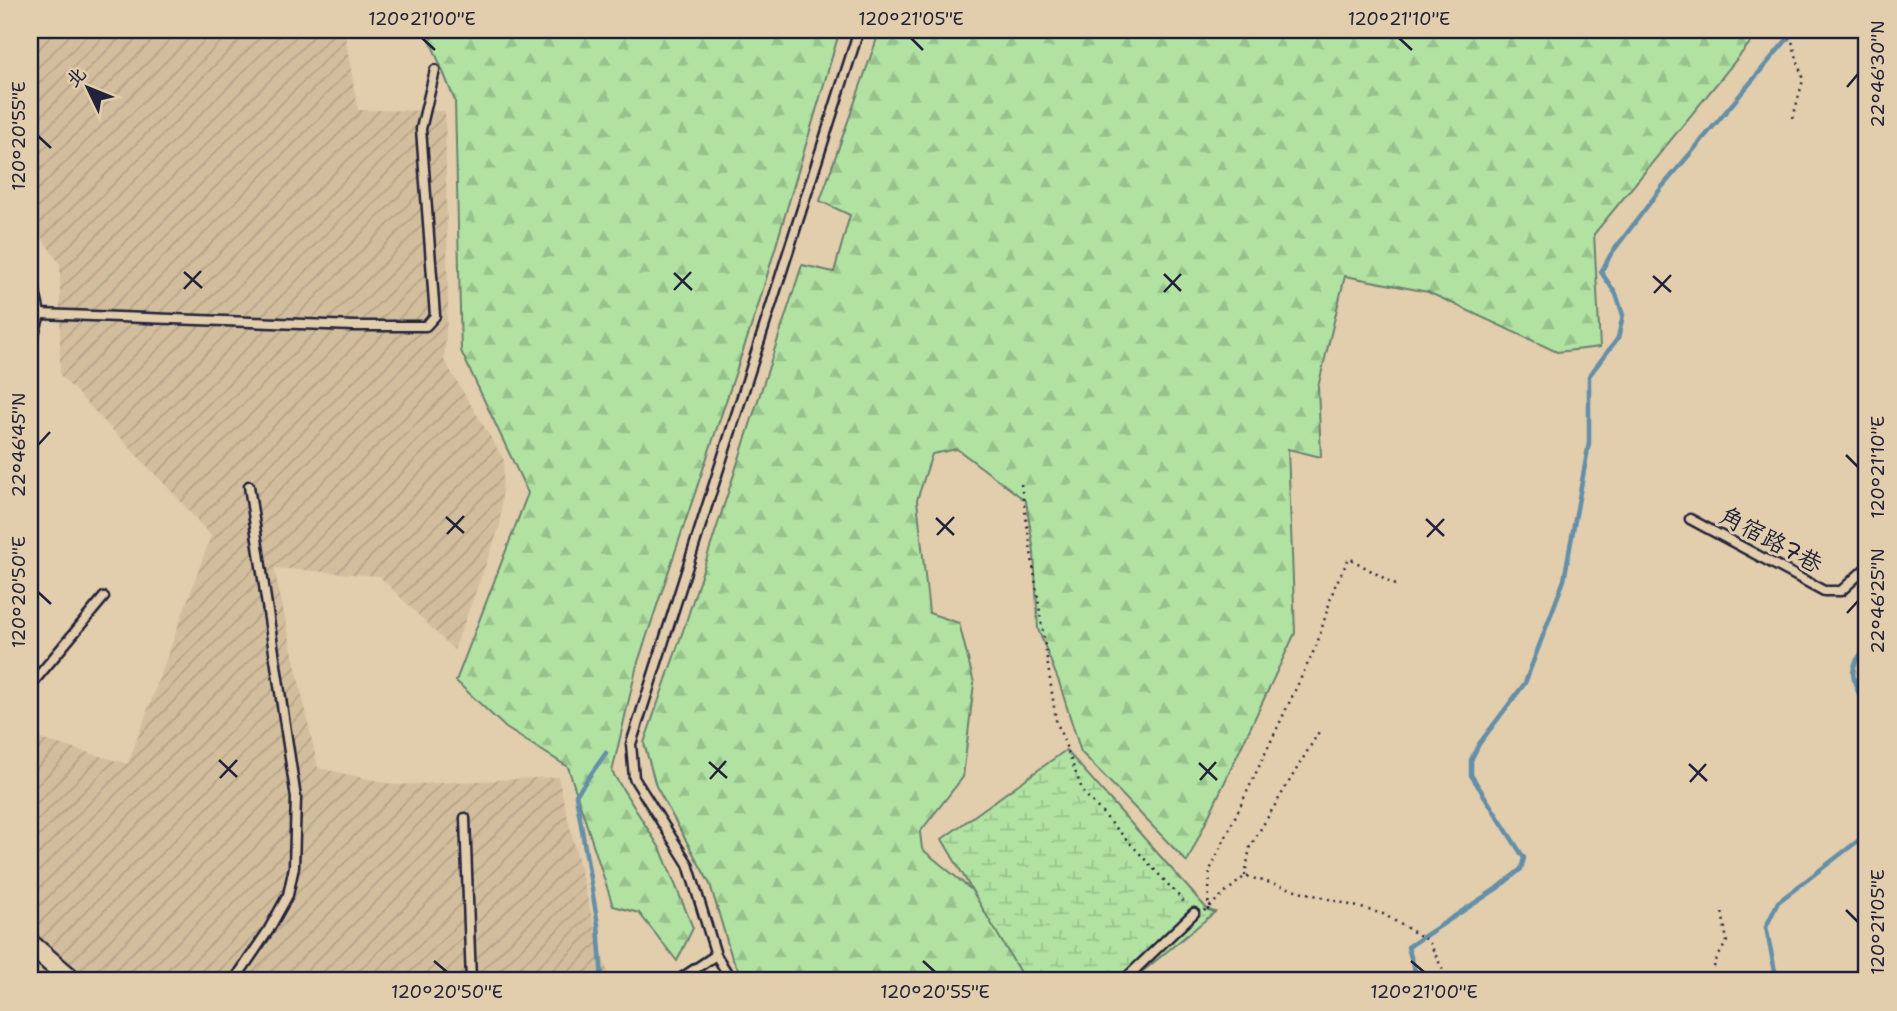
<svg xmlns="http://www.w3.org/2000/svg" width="1897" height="1011" viewBox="0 0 1897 1011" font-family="'Shantell Sans','LXGW WenKai TC',sans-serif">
<defs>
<pattern id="industrial-furrows" width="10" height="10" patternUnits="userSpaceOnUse" patternTransform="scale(1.75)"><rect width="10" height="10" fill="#d2be9d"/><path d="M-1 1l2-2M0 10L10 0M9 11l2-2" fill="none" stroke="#b4a388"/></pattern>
<pattern id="forest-firs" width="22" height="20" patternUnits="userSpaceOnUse" patternTransform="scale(1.75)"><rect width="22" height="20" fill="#b1e2a2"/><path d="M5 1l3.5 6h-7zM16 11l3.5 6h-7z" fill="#98c28c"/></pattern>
<pattern id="wetland-marsh" width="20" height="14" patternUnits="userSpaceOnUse" patternTransform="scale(1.75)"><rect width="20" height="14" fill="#b1e2a2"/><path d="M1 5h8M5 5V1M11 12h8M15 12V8" fill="none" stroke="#98c28c"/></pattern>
</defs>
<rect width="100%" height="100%" fill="#e2cdac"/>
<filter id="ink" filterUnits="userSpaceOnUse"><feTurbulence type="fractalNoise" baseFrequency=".0143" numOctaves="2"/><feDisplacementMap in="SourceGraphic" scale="14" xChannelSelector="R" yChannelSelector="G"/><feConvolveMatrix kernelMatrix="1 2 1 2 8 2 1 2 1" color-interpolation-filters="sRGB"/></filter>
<g filter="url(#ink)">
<g fill="url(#industrial-furrows)">
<path d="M30,30H344L358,110L445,111L448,304L444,360L504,460L500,526L454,650L379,576L274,568L318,768L396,785L558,777L591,913L610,981H30V736L128,764L211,536L174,494L60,375V264L30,221Z"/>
<path d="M716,971L722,981H663Z"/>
</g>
<g fill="url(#forest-firs)" stroke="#6a826e" stroke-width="2">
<path d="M436,30H840L758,306L637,665L612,772L661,850L693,928L677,961L639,913L613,906L568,767L506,728L456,681L528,493L461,351L455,101L430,40Z"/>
<path d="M880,30H1749L1754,38L1594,234L1600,347L1557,352L1428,292L1345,276L1318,387L1321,457L1288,449L1295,633L1187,862L1081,752L1059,682L1038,629L1034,552L1026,501L957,449L932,454L917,500L929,613L959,623L974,683L963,777L920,832L922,849L1082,981H745L732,958L710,884L656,786L644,743L685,625L802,265L834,272L850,215L820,201Z"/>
</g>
<path fill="url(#wetland-marsh)" stroke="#6a826e" stroke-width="2" d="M1066,750L1208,910L1215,912L1131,981H1025L942,839Z"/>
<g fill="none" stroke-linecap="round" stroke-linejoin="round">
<g stroke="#648fa9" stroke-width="4.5">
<path d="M1867,648C1841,671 1858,687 1867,713"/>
<path d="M602,981L598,925L576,795L606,753"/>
<path d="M1418,981L1408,947L1499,887L1521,869L1524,858L1471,775V760L1479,744L1525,683L1564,580L1589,443V376L1618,338L1623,315L1616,294L1601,272L1611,254L1662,187L1795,30"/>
<path d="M1777,981L1766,927L1778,902L1867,834"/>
</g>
<defs>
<g id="service">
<path d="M30,270L40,314L30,347"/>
<path d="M40,314L354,326H426L435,316L421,129L435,70"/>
<path d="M1690,519L1824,591H1841L1867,567"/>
<path d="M30,686L104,597"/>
<path d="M465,818L471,981"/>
<path d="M234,981L268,931L288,895L294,867L296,798L249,486"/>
<path d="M677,981L716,955"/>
<path d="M732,981L716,955L688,864L634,778L631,744L859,30"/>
<path d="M1123,981L1194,913"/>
</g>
<path id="tertiary" d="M30,944L73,981"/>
</defs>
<use href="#service" stroke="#22223b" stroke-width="13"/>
<use href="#tertiary" stroke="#22223b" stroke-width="24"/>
<g stroke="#22223b" stroke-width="2.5" stroke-dasharray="2 5" stroke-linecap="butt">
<path d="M1785,30L1792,41L1803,80L1793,118"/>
<path d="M1021,484L1056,720L1083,792L1187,905"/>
<path d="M1245,876L1250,847L1320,730"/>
<path d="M1208,910L1210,870L1317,644L1334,588L1349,558L1396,585"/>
<path d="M1204,911L1245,876L1383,914L1429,941L1448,981"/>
<path d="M1716,981L1714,964L1727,941L1722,911"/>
</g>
<use href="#service" stroke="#e2cdac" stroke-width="8"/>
<use href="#tertiary" stroke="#e2cdac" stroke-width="19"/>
</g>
</g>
<path fill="none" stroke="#22223b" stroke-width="2.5" d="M422,38L435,50M911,38L923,50M1399,38L1412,50M1847,87L1858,74M38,136L51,148M184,272L202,288M674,273L692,290M1164,274L1181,291M1653,276L1671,292M184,289L201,271M674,290L691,272M1164,292L1181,274M1654,293L1671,275M38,445L50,432M1846,455L1858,467M446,517L464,533M936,518L954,535M1426,519L1444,536M447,534L464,516M937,535L954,517M1427,537L1444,519M38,592L51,604M1847,613L1858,601M219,760L237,777M709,762L727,778M1199,763L1217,780M1689,764L1707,781M220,778L237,760M710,779L726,761M1200,780L1216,762M1690,782L1706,764M1846,910L1858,922M434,961L447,972M923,961L935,972M1411,961L1424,972"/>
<g text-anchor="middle" stroke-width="6" stroke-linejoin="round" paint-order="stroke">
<g font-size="24" fill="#22223b" stroke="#e2cdac">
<text transform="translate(1771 540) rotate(28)" y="8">角宿路7巷</text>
</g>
</g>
<rect width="1897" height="1011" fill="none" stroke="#e2cdac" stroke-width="77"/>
<g transform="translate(88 88) rotate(313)" stroke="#e2cdac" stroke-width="5" paint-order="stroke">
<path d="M0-5L12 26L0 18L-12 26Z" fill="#22223b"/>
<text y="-10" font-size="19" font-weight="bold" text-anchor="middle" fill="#22223b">北</text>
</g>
<rect x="38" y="38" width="1820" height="934" fill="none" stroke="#22223b" stroke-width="2.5"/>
<g font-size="18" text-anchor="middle" fill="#22223b">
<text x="422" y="25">120°21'00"E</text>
<text x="911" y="25">120°21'05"E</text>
<text x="1399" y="25">120°21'10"E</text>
<text transform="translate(1878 74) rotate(-90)" y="6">22°46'30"N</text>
<text transform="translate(19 136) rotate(-90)" y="6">120°20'55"E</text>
<text transform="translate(19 445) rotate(-90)" y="6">22°46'45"N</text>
<text transform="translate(1878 467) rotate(-90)" y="6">120°21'10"E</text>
<text transform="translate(19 592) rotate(-90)" y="6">120°20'50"E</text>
<text transform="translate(1878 601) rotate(-90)" y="6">22°46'25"N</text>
<text transform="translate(1878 922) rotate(-90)" y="6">120°21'05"E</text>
<text x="447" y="998">120°20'50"E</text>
<text x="935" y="998">120°20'55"E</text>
<text x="1424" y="998">120°21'00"E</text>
</g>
</svg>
